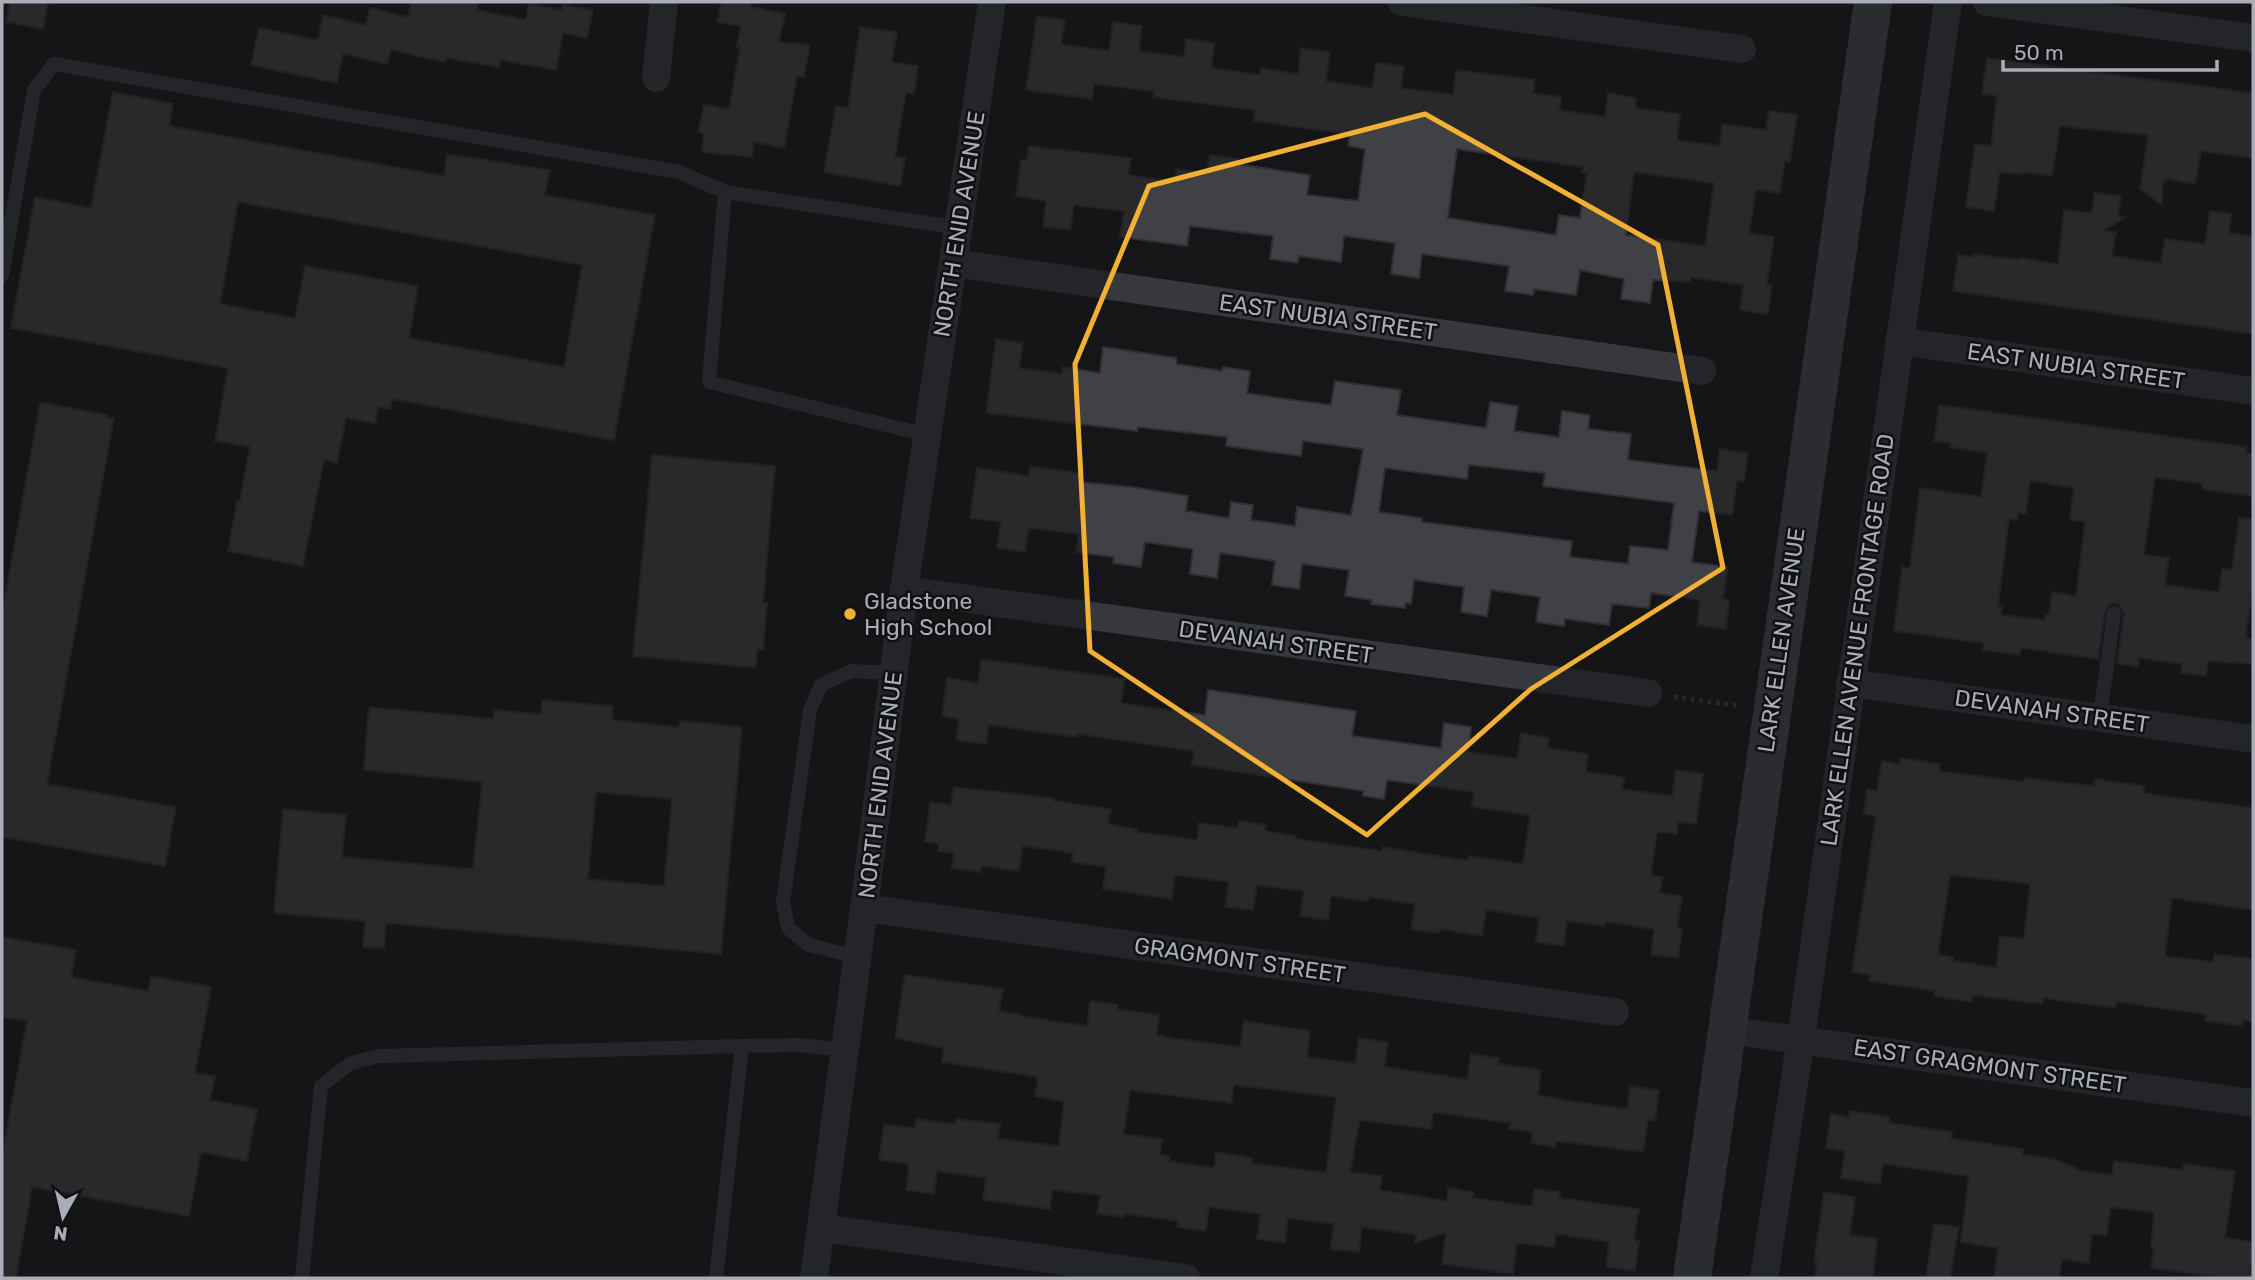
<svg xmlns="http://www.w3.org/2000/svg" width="2255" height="1280" viewBox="0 0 2255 1280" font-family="Rubik,sans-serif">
<rect width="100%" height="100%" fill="#161618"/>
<g fill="#404145" stroke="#303034" stroke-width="2" fill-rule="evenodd">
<path d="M10,2H48L43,29L6,22Z"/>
<path d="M411,2H479L477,10L526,20L529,4L562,10L563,5L593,10L587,38L563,33L556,70L500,60L499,67L446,58L445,62L391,50L387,64L343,54L337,83L251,65L259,28L318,40L323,15L366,25L370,8L408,17Z"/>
<path d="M721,2H752L751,7L785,13L779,42L810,45L804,77L797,76L784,148L754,142L752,157L702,152L704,133L698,132L704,105L729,109L740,48L737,47L741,26L717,22Z"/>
<path d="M1037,16L1065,20L1061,44L1109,51L1113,22L1142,26L1139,51L1184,57L1186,39L1215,43L1211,68L1260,75L1261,68L1298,74L1301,48L1330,52L1326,81L1372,88L1376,63L1404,66L1401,88L1453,95L1456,70L1535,80L1533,93L1561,97L1560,110L1605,117L1608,93L1636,98L1635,108L1680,114L1677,140L1720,146L1722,124L1766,130L1769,111L1797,115L1790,162L1785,161L1780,193L1756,190L1749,233L1774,237L1767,284L1772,285L1768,314L1740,310L1743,285L1691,277L1690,282L1653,280L1650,303L1621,299L1624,279L1580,270L1576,295L1534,289L1533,295L1505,291L1509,266L1422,254L1419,278L1391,274L1395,243L1344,236L1341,262L1299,256L1297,263L1270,259L1273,236L1190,226L1187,246L1120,237L1124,211L1074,205L1070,230L1043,227L1046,201L1016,196L1021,160H1027L1029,146L1131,158L1128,175L1175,182L1177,169L1207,173L1210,155L1238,159L1237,164L1310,175L1307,195L1358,201L1365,149L1348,146L1350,134L1254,121L1255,110L1153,97L1154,91L1094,84L1092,99L1026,90ZM1457,149L1583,167L1582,173H1587L1580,218L1559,215L1556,235L1448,218ZM1634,172L1714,183L1705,246L1626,235Z"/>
<path d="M860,27L897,32L892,62L918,66L914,94L906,92L895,156L905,158L900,186L824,172L836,106L848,108Z"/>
<path d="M1987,58L2253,93V158L2201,151L2195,184L2166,179V182L2163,181L2162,205L2140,189L2148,135L2060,126L2052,176L2022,172V174L2000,172L1994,211L1966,207L1975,144L1991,146L1997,96L1982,94Z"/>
<path d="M113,92L173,104L169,126L444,176L447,154L550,170L545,195L655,215L614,440L392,399L390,409L378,407L375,423L346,418L337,463L324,460L303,566L228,551L237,501H240L250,447L215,441L228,368L11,328L35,197L91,208ZM238,202L582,265L564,367L409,338L418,286L305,266L295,318L220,304Z"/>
<path d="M2094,193L2121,196L2118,216L2126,217L2103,231L2116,233L2112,256L2161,263L2165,239L2205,244L2210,211L2231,214L2229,233L2253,236V334L1953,291L1958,255L1974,257V254L2020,260V258L2058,264L2064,210L2092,213Z"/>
<path d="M996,339L1023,343L1019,368L1062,374L1063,367L1100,373L1103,347L1176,358L1177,364L1222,371L1223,367L1250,371L1247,393L1278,398L1331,405L1335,381L1401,390L1397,415L1486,428L1490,402L1518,406L1514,431L1559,437L1562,411L1590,415L1588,429L1631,434L1628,460L1717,471L1720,449L1748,453L1744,482L1737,481L1732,515L1699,511L1692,562L1728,567L1723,599L1729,600L1726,629L1697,625L1700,600L1651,593L1649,608L1612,604L1609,625L1565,619L1564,626L1536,622L1540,597L1491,590L1487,616L1461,612L1464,587L1414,580L1411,604L1405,603V608L1371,604L1372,600L1345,596L1349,570L1302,564L1299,589L1272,585L1275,561L1220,553L1217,578L1190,574L1193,549L1145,542L1141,567L1113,563L1114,557L1076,552L1079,534L1029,528L1025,552L997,548L1001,522L970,518L977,468L1029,476L1030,466L1081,473L1080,482L1132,487L1188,496L1186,511L1229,518L1231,502L1253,505L1251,520L1295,526L1297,507L1351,515L1363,449L1303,441L1301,456L1226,446L1227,437L1138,427L1137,431L986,413ZM1469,465L1545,473L1543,486L1674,503L1668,550L1630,546L1628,564L1570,557L1572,541L1422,522V518L1379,512L1385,468L1467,479Z"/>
<path d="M43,403L107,415L106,417L114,418L47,784L176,807L165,866L2,837V614L40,404Z"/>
<path d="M1939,405L2247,447L2246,453L2253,454V496L2202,489L2203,484L2155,477L2144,555L2169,558L2165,585L2219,592L2222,569L2232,570L2239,518L2253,519V587L2246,631L2247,638L2253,639V664L2208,661L2206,676L2181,673L2182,664L2139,658L2138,667L2117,663L2124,614L2120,606L2115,603L2110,604L2105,611L2098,659L2021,648L2020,655L1983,650L1984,643L1894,631L1902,567L1910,568L1920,488L1981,497L1987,453L1949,447L1950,443L1934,441ZM2030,481L2074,488L2070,520L2085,522L2076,596L2052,592L2049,614H2046L2045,620L2001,615L2002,606H1998L2009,519L2017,520L2018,513L2026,514Z"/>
<path d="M652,455L775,466L763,603H767L763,650L757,649L756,668L633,656Z"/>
<path d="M981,659L1125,679L1121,703L1174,711L1205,715L1208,690L1356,711L1352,736L1441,748L1444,723L1471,727L1468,752L1517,759L1521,733L1549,738L1547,748L1588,754L1586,772L1624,777L1622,789L1672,796L1676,770L1703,774L1696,824L1678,822L1677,834L1657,832L1651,875L1663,877L1660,893L1682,896L1677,928L1682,929L1678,958L1651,955L1654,929L1605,922V926L1567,921L1564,946L1536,942L1539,918L1486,910L1482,936L1440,929L1439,933L1411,929L1415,904L1369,897L1368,901L1331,896L1328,920L1300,916L1304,891L1257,885L1253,910L1225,907L1229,882L1175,875L1172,899L1103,889L1106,867L1072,862L1073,853L1023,846L1019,871L981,866L980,872L952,868L954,853L938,851L939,844L925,842L930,802L951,805L954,787L1054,798V801L1111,809L1108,824L1137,829L1136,832L1197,840L1199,823L1238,828L1239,821L1266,825L1265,831L1296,836L1295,839L1382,851L1383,847L1468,861L1469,856L1523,864L1530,815L1472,807L1474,792L1387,780L1384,799L1363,796L1364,791L1192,765L1194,751L1078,734L1077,737L989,725L986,744L956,740L959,719L942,716L947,678L978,683Z"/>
<path d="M542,700L613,706L612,720L679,727L680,721L742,727L721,954L386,923L384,948L363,947L365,921L274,913L283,809L346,815L342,857L473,869L482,782L364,770L368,714L370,707L493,719L494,710L541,714ZM596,792L672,799L664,886L588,879Z"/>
<path d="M1901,758L1940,764L1939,771L2024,782L2025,778L2094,786L2095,779L2144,786L2143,793L2253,808V910L2172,898L2165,956L2213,962L2215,954L2253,959V1022L2243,1020L2242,1026L2205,1021L2206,1014L2116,1002L2115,1008L2043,998L2042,1004L1973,995L1972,1002L1934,996L1935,991L1869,981L1870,975L1852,972L1876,816L1864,814L1867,789L1877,791L1882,761L1900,764ZM1950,875L2030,884L2024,939L2000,936L1996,967L1952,961L1953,957L1938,955Z"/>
<path d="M2,937L76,950L71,977L148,991L151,976L211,987L195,1073L215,1076L210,1100L257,1109L247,1161L201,1152L189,1216L32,1187L16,1278H2V1157L27,1021L2,1017Z"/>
<path d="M905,975L1003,989L999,1011L1020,1014V1016L1087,1026L1090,1001L1118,1005L1117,1009L1159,1015L1157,1035L1172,1038L1240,1047L1244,1021L1310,1031L1307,1057L1355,1063L1359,1038L1388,1042L1384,1067L1467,1079L1471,1054L1499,1058L1498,1064L1541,1070L1538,1095L1576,1102L1627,1109L1630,1086L1659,1090L1655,1120H1648L1643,1152L1556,1141L1555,1147L1531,1143L1533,1132L1509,1129L1510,1123L1433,1112L1431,1129L1360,1120L1350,1172L1382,1176L1380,1190L1447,1201L1448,1188L1474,1192L1473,1198L1532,1206L1534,1189L1560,1192V1198L1639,1209L1634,1240L1639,1241L1635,1271L1606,1267L1609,1242L1556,1234L1554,1247L1517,1243L1513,1274L1442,1264L1446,1233L1415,1243L1416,1235L1362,1227L1359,1252L1330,1249L1334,1224L1288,1218L1285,1243L1257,1239L1260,1214L1209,1207L1206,1231L1177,1227L1178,1221L1125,1214L1124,1217L1097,1214L1100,1195L1052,1190L1050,1209L983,1200L986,1178L937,1171L934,1194L906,1190L909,1164L879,1160L884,1124L915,1128L916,1119L955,1124L956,1119L1000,1124L998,1139L1059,1146L1064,1102L1035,1096L1038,1077L942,1062L944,1048L895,1038ZM1234,1085L1336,1097L1326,1173L1251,1163L1252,1158L1216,1152L1214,1168L1169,1161L1170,1156L1160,1155L1162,1139L1124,1134L1130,1090L1231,1103Z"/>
<path d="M1850,1111L1890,1117L1889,1123L1952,1132L1951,1138L2023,1149V1155L2055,1159L2079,1170L2112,1175L2114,1161L2183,1170L2184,1164L2235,1171L2225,1238L2253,1242L2251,1278H2225L2151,1268L2154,1248H2151L2154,1213L2111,1207L2106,1236L2092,1234L2089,1263L2062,1259L2059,1278H1994L1998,1248L1961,1242L1969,1176L1883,1164L1880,1184L1841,1178L1845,1151L1826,1148L1831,1114L1849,1117Z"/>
<path d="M1824,1192L1855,1197L1850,1235L1877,1238L1873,1278H1815L1817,1262H1814Z"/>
<path d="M1934,1224L1959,1227L1950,1278H1926Z"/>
</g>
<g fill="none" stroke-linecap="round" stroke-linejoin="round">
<path stroke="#3d3f44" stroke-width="4.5" stroke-dasharray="3.5 5" stroke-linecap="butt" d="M1674,697L1741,706"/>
<g stroke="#37383d" stroke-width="14">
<path d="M2,275L34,90L54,64L679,172L725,192"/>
<path d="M927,435L709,382L725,192L959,228"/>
<path d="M2100,717L2114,613"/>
<path d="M858,957L809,945L788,928L783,902L810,710L821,685L851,671L893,673"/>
<path d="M302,1278L321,1086L351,1063L379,1056L742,1046L797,1045L845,1050"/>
<path d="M716,1278L742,1046"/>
</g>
<g stroke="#37383d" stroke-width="28">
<path d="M1402,2L1742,49"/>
<path d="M1987,2L2253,38"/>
<path d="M656,78L664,2"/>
<path d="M953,263L1702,371"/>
<path d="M1899,341L2253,391"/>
<path d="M904,590L1648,693"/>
<path d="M1850,683L2253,739"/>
<path d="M864,908L1615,1012"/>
<path d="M1726,1030L2253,1103"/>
<path d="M821,1228L1186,1278"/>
<path d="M814,1278L864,908L904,590L992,2"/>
<path d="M1764,1278L1801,1039L1948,2"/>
</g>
<path stroke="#45474d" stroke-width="38" d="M1692,1278L1873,2"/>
</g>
<path d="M0 0H2255V1280H0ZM1425,114L1658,245L1723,568L1531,689L1367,835L1090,651L1075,364L1149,186Z" fill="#161618" fill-opacity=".55" fill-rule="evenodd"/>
<path fill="none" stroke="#f2b134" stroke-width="5" stroke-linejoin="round" d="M1425,114L1658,245L1723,568L1531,689L1367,835L1090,651L1075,364L1149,186Z"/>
<circle fill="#f2b134" stroke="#111113" stroke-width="2.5" cx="850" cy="614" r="7"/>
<g text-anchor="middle" stroke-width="5" stroke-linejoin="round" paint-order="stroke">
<g font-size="23" fill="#a8adb8" stroke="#111113">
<text transform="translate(959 224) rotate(-81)" y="8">NORTH ENID AVENUE</text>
<text transform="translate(1328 317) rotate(8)" y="8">EAST NUBIA STREET</text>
<text transform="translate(2076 366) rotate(8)" y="8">EAST NUBIA STREET</text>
<text transform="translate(1781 640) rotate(-82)" y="8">LARK ELLEN AVENUE</text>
<text transform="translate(1857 640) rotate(-82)" y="8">LARK ELLEN AVENUE FRONTAGE ROAD</text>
<text transform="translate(1276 642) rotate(8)" y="8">DEVANAH STREET</text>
<text transform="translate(2052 711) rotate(8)" y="8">DEVANAH STREET</text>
<text transform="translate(880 785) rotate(-83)" y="8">NORTH ENID AVENUE</text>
<text transform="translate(1240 960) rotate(8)" y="8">GRAGMONT STREET</text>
<text transform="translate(1990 1066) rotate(8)" y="8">EAST GRAGMONT STREET</text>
</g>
<g font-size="23" fill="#a8adb8" stroke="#111113" text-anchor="start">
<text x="864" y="609">Gladstone<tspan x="864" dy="26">High School</tspan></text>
</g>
</g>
<rect width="2255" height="1280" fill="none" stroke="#a8adb8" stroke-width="7"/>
<g transform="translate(63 1217) rotate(188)" stroke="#111113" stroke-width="5" paint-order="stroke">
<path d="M0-5L12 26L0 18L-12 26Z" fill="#a8adb8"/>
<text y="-10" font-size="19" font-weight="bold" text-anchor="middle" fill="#a8adb8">N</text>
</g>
<path d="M2003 60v10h214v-10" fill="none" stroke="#a8adb8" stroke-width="3.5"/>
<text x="2014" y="60" font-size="21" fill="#a8adb8" stroke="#111113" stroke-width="5" paint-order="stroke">50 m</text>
</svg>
